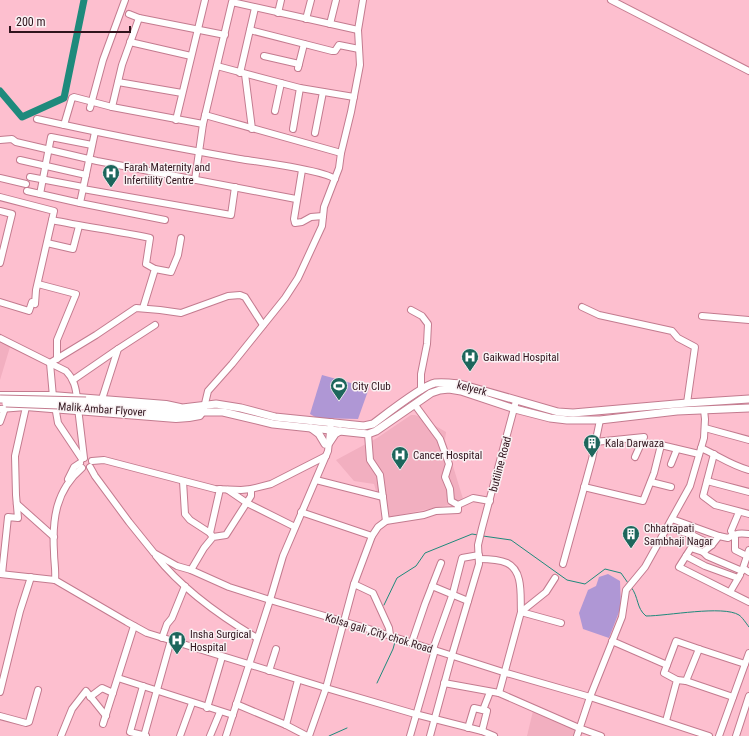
<svg xmlns="http://www.w3.org/2000/svg" width="749" height="736" viewBox="0 0 749 736" font-family="'Roboto Condensed',sans-serif">
<rect width="100%" height="100%" fill="#fdbfcf"/>
<g fill="#f2afc0">
<path d="M0,343L10,347L0,380Z"/>
<path d="M411,415H415L420,417L446,432L445,440L464,502L384,518L374,484L354,481L336,460L377,438Z"/>
<path d="M533,711L547,716L577,729L575,736H527Z"/>
</g>
<g fill="#af97d5">
<path d="M322,375L369,388L358,419L317,418L310,414Z"/>
<path d="M608,574L620,581L621,607L609,638L583,629L579,613L588,590L596,586L599,577Z"/>
</g>
<g fill="none" stroke-linecap="round" stroke-linejoin="round">
<g stroke="#1e8a7c" stroke-width="1">
<path d="M483,536L511,540L567,580L585,584L605,569L621,573L628,583"/>
<path d="M631,587C639,597 636,608 646,616C667,616 723,605 739,615C742,617 746,623 749,627"/>
<path d="M384,605L397,578L416,566L425,553L472,534L478,535"/>
<path d="M377,683L393,649L395,642"/>
<path d="M329,736L347,728"/>
</g>
<path stroke="#1e8a7c" stroke-width="7" d="M0,91L22,117L64,98L84,0"/>
<defs>
<g id="minor">
<path d="M611,0L749,71"/>
<path d="M278,13L281,0"/>
<path d="M129,14L139,18L225,35"/>
<path d="M306,19L311,0"/>
<path d="M330,24L336,0"/>
<path d="M250,30L332,51H335L339,45L359,49"/>
<path d="M130,42L191,56"/>
<path d="M264,56L299,64"/>
<path d="M217,66L300,88L354,97"/>
<path d="M298,68L304,44"/>
<path d="M240,73L255,8"/>
<path d="M245,74L252,129"/>
<path d="M118,82L182,93"/>
<path d="M112,107L122,65L139,18"/>
<path d="M90,108L103,60L125,0"/>
<path d="M275,111L281,83"/>
<path d="M205,115L341,153"/>
<path d="M37,119C104,134 172,147 240,159C259,162 323,170 335,179"/>
<path d="M176,120L205,0"/>
<path d="M64,125L72,98L74,97L112,107L203,124"/>
<path d="M293,129L300,88"/>
<path d="M95,132L80,203L165,220"/>
<path d="M315,133L323,92"/>
<path d="M0,140L12,139L16,142L97,161L296,199"/>
<path d="M20,160L86,175"/>
<path d="M302,170L294,219L295,223L302,222L311,217L323,216"/>
<path d="M30,177L83,187"/>
<path d="M0,178L26,184"/>
<path d="M195,180L203,124L232,2L358,30"/>
<path d="M83,189L231,215L235,187"/>
<path d="M27,191L80,203"/>
<path d="M40,194L51,137L92,145"/>
<path d="M0,197L54,211L52,220"/>
<path d="M0,211L12,214L0,263"/>
<path d="M47,243L73,249L79,226"/>
<path d="M155,269L171,272L178,255L181,238"/>
<path d="M38,284L76,294L57,340V359"/>
<path d="M0,302L29,311L32,302L35,304L36,290L52,220C85,227 118,231 150,238L146,264L155,269L143,308"/>
<path d="M582,307L599,315L672,331L678,338L695,347L687,403"/>
<path d="M411,310L422,316L428,324L427,344L421,374V390"/>
<path d="M702,316L749,320"/>
<path d="M0,338L66,371C74,379 76,388 77,399"/>
<path d="M50,363L96,335L136,308L160,310L181,313L228,296L240,295L245,297L263,325"/>
<path d="M50,363L53,397"/>
<path d="M73,380L118,349"/>
<path d="M0,395H52L166,404L180,407"/>
<path d="M102,399L118,349L155,325"/>
<path d="M415,405L440,439L449,464L445,477L450,489L451,501L458,505"/>
<path d="M55,406L58,423L82,459"/>
<path d="M78,408L84,458"/>
<path d="M0,409L26,407L176,419L189,418L200,416L203,412L208,391L232,364L285,298L298,278L322,226L324,207L339,168L341,153L351,112L360,65L358,30L363,0"/>
<path d="M0,422L5,408"/>
<path d="M705,428L749,440"/>
<path d="M368,434L370,460L380,475L386,521"/>
<path d="M595,442L644,437L635,457"/>
<path d="M701,448C717,455 732,466 749,470"/>
<path d="M714,454L703,496L715,505L749,514"/>
<path d="M92,461L104,460L215,489L241,490L251,489L271,484L326,456"/>
<path d="M671,464L677,449"/>
<path d="M90,467L95,476L129,522L154,553L177,566L191,570L229,587L270,600L369,629L503,672L590,697L709,736"/>
<path d="M68,479L74,467L80,463"/>
<path d="M316,480L383,497"/>
<path d="M183,481L185,514L190,520L210,533"/>
<path d="M707,481L749,492"/>
<path d="M651,482L671,487"/>
<path d="M584,487L643,501L654,473L661,445L699,454"/>
<path d="M228,490L247,503L295,527"/>
<path d="M17,504L54,537"/>
<path d="M301,512L372,536"/>
<path d="M739,512L731,531L735,538V550L749,557"/>
<path d="M672,519L719,536"/>
<path d="M679,531L692,535L712,545"/>
<path d="M749,534C741,533 735,533 728,538L719,536L712,545L703,552L691,548L679,567L749,602"/>
<path d="M212,536L210,533L220,489"/>
<path d="M749,550L743,568L749,572"/>
<path d="M703,552L707,556L742,571"/>
<path d="M156,556C183,590 220,616 257,638"/>
<path d="M686,556L705,566L738,578"/>
<path d="M479,559C488,559 498,559 507,563C524,571 520,597 521,612L561,623"/>
<path d="M563,564L592,459L600,420"/>
<path d="M191,570L204,548L213,537L226,535L251,496V489"/>
<path d="M0,574L55,580L127,622L147,633L326,688L415,714L482,731L494,736"/>
<path d="M2,574L8,517L18,518L16,495L15,456L26,407"/>
<path d="M55,580C56,570 54,562 54,552C52,519 56,490 82,468"/>
<path d="M354,584L373,593L389,628L390,635"/>
<path d="M432,586L468,601"/>
<path d="M730,592L740,575"/>
<path d="M162,638L167,624L172,618L185,586"/>
<path d="M612,641L667,665L664,673L677,680L666,721"/>
<path d="M412,642L425,604L441,563"/>
<path d="M433,649L453,593L462,558L479,555"/>
<path d="M667,665L676,641L699,649"/>
<path d="M269,671L276,649"/>
<path d="M118,678L233,715"/>
<path d="M677,680L686,681L699,649L745,664"/>
<path d="M686,681L733,697"/>
<path d="M444,683L499,693L579,728L601,736"/>
<path d="M143,686L130,732L146,736"/>
<path d="M0,692L20,611L31,577"/>
<path d="M499,693L521,612L546,592L555,578"/>
<path d="M90,697L102,688L113,693"/>
<path d="M236,704L286,725L307,736"/>
<path d="M207,708L222,657"/>
<path d="M483,710L490,692"/>
<path d="M0,716L26,723L29,722L38,690"/>
<path d="M103,724L134,626"/>
<path d="M286,725L298,680"/>
<path d="M468,728L474,708L487,711L482,731"/>
<path d="M61,736L72,709L86,691L106,716"/>
<path d="M144,736L171,640"/>
<path d="M180,736L192,703"/>
<path d="M210,736L220,712"/>
<path d="M226,736L270,600L283,556L328,451L331,422"/>
<path d="M309,736L326,688L354,584L372,536L378,527L386,521L424,515L436,511L458,510V505L473,498L490,501"/>
<path d="M410,736L435,650"/>
<path d="M430,736L452,655L479,564L478,545L482,528L516,401"/>
<path d="M577,736L590,697L622,617L626,590L645,567L690,486L704,438L705,419L704,410"/>
<path d="M719,736L749,653"/>
<path d="M736,736L749,696"/>
</g>
<g id="major">
<path d="M86,401L174,409L216,404L241,408L275,417L364,426L373,424C385,415 423,385 435,383C443,382 451,383 460,384L558,412L573,413L687,403L749,399"/>
<path d="M85,406L171,414H184L203,412H223L273,424L368,434L376,431L431,393L440,390L449,389L461,391L515,409L550,418L567,420H600L677,411L749,408"/>
<path d="M311,428L319,434L325,444"/>
<path d="M329,443L335,434L340,431"/>
</g>
</defs>
<use href="#minor" stroke="#c37b8f" stroke-width="8"/>
<use href="#major" stroke="#c37b8f" stroke-width="9"/>
<use href="#minor" stroke="#fff" stroke-width="6"/>
<use href="#major" stroke="#fff" stroke-width="7"/>
<defs>
<g id="major-bridge">
<path d="M0,399L86,401"/>
<path d="M6,403L85,406"/>
</g>
</defs>
<use href="#major-bridge" stroke="#c37b8f" stroke-width="9" stroke-linecap="butt"/>
<use href="#major-bridge" stroke="#fff" stroke-width="7"/>
</g>
<defs>
<symbol id="hospital-pin" viewBox="-11 -11 22 30"><path d="M0 17L-7.5 6A9.5 9.5 0 1 1 7.5 6Z" fill="#1d665c" stroke="#f9f1f3"/><path d="M-5-5h3v3.5h4V-5h3V5h-3V1.5h-4V5h-3Z" fill="#fff"/></symbol>
<symbol id="stadium-pin" viewBox="-11 -11 22 30"><path d="M0 17L-7.5 6A9.5 9.5 0 1 1 7.5 6Z" fill="#1d665c" stroke="#f9f1f3"/><path d="M0-5a6.5 5 0 1 0 0 10a6.5 5 0 1 0 0-10ZM-3.5-1.8h7v3.6h-7Z" fill="#fff"/></symbol>
<symbol id="building-pin" viewBox="-11 -11 22 30"><path d="M0 17L-7.5 6A9.5 9.5 0 1 1 7.5 6Z" fill="#1d665c" stroke="#f9f1f3"/><path d="M-4-6H4V6H1V3H-1V6H-4ZM-2.5-4.3h1.7v1.8h-1.7ZM.8-4.3h1.7v1.8H.8ZM-2.5-1h1.7V.8h-1.7ZM.8-1h1.7V.8H.8Z" fill="#fff"/></symbol>
</defs>
<g fill-rule="evenodd">
<use href="#hospital-pin" x="101" y="163" width="20" height="27"/>
<use href="#hospital-pin" x="460" y="347" width="20" height="27"/>
<use href="#stadium-pin" x="329" y="376" width="20" height="27"/>
<use href="#building-pin" x="582" y="433" width="20" height="27"/>
<use href="#hospital-pin" x="390" y="445" width="20" height="27"/>
<use href="#building-pin" x="621" y="524" width="20" height="27"/>
<use href="#hospital-pin" x="167" y="630" width="20" height="27"/>
</g>
<g text-anchor="middle" stroke-width="3" stroke-linejoin="round" paint-order="stroke">
<g font-size="11" fill="#30141d" stroke="#f9f1f3" text-anchor="start">
<text x="124" y="171">Farah Maternity and<tspan x="124" dy="13">Infertility Centre</tspan></text>
<text x="483" y="361">Gaikwad Hospital</text>
<text x="352" y="390">City Club</text>
<text x="605" y="447">Kala Darwaza</text>
<text x="413" y="459">Cancer Hospital</text>
<text x="644" y="532">Chhatrapati<tspan x="644" dy="13">Sambhaji Nagar</tspan></text>
<text x="190" y="638">Insha Surgical<tspan x="190" dy="13">Hospital</tspan></text>
</g>
<g font-size="11" fill="#30141d" stroke="#f9f1f3">
<text transform="translate(472 388) rotate(15)" y="4">kelyerk</text>
<text transform="translate(102 409) rotate(4)" y="4">Malik Ambar Flyover</text>
<text transform="translate(500 464) rotate(-75)" y="4">butiline Road</text>
<text transform="translate(379 633) rotate(17)" y="4">Kolsa gali ,City chok Road</text>
</g>
</g>
<path d="M10 26v6h120v-6" fill="none" stroke="#30141d" stroke-width="2"/>
<text x="16" y="26" font-size="12" fill="#30141d" stroke="#f9f1f3" stroke-width="3" paint-order="stroke">200 m</text>
</svg>
